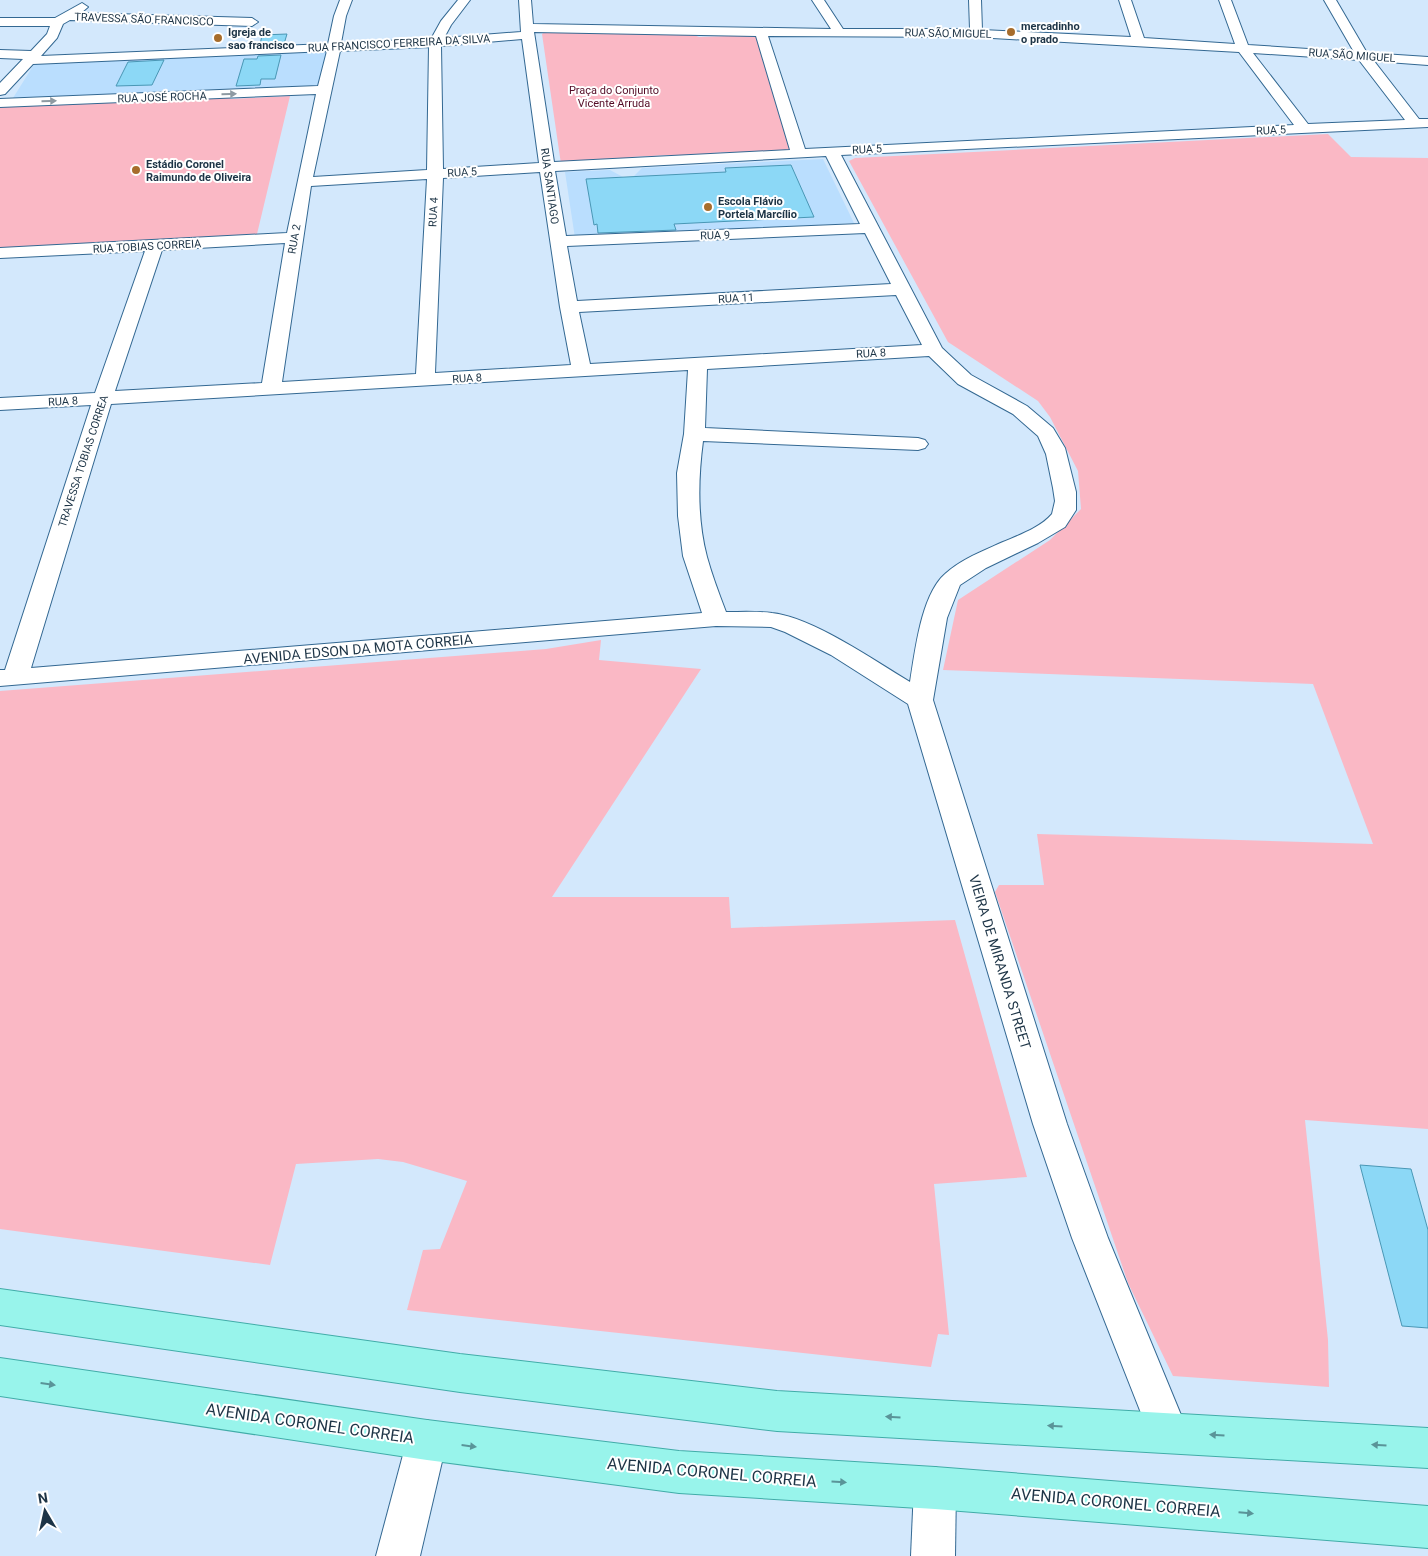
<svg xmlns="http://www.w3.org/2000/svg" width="1428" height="1556" viewBox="0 0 1428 1556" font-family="Roboto,sans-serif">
<rect width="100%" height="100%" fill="#d3e8fc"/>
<g fill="#badefe">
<path d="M330,47L323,85L13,98L38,58Z"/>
<path d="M823,159L854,223L575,238L565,172L610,170L623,177H629L634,176L642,168Z"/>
</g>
<g fill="#fab8c5">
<path d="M545,32L691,34L699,37L759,35L792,152L747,156L738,152L711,153L704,158L678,159L671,155L631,157L624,162L561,164L542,34Z"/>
<path d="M290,96L257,234L0,248V107L230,97V99Z"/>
<path d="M1328,134L1351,157L1428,158V1129L1305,1120L1328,1340L1329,1387L1173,1376L1128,1283L995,892L999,885H1044L1037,834L1373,844L1313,684L943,670L958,600L1050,540L1081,509L1078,471L1050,417L1038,401L948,342L849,161L855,158Z"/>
<path d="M601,640L599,660L701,669L552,897H729L731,928L955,920L1027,1177L934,1184L949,1335L938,1334L931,1367L407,1310L423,1250L440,1249L467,1181L403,1162L378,1159L296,1164L270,1265L0,1229V691L546,649Z"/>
</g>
<g fill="#8cd8f6" stroke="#4997b5">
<path d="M287,34L284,44L260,45L262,35Z"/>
<path d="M281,55L275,79H261L260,85L236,86L244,59H257L258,56Z"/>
<path d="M164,60L152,85L116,86L128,62Z"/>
<path d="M791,165L814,217L674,224L676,230L598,233L597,224L594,225L586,179L726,172L725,168Z"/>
<path d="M1360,1165L1411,1169L1428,1230V1328L1402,1326Z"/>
</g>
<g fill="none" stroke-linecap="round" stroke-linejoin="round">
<defs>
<g id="minor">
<path d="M340,0H352L346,16L341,43L431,39L441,21L458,0H470L451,25L444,38L521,32L519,0H531L533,24L831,29L812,0H824L843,29H970L969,0H981L982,30L1131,37L1119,0H1131L1144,38L1235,44L1219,0H1231L1248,45L1354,52L1324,0H1336L1367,53L1428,57V65L1374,61L1419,119H1428V127L841,155L942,348L971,375L1027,406L1053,428L1065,448L1076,492V510L1065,527L1038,543L986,568L960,585L947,618L933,700L1067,1124L1108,1238L1188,1432L1182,1446L1168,1452L1154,1446L1072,1238L1033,1124L908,704L831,655L785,632L771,627L716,626L0,686V670H5L91,405L0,410V398L95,393L145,251L0,258V248L287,233L316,94L0,107V99L318,86L327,51L33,64L5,94L0,95V83L23,59L0,58V50L31,51L47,34L50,26H0V18H55L82,3L88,7L81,13L252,18L258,22L252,26L70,20L63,24L57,38L41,56L328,44L334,16ZM534,32L756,36L790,150L554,162ZM768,36L976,37L1239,52L1294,125L805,149ZM522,39L539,163L443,169L441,46ZM429,47L427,170L313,177L340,51ZM1253,53L1359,60L1405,120L1308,124ZM826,156L860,224L566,236L555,171ZM540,172L560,307L571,365L435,373L443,178ZM427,179L416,374L282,382L311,186ZM865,233L891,284L577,301L567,246ZM285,243L262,383L115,391L162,250ZM896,295L922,345L590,364L579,312ZM929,356L958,384L1013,414L1038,436L1046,454L1053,488L1055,501L1052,514C1040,528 1019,535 1003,542C983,551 961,559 945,574C921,595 915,652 910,682C875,661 812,617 772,613C757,611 741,612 726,612C719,594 712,575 707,557C697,519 698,479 703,441L918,450L925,448L928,444L925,440L918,438L705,428L707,369ZM688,370L684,434L677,473L678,516L683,556L702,613L31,668L111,404Z"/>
<path d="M427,1420L441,1426L447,1440L420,1556H376L407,1440L413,1426Z"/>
<path d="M935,1467L950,1473L956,1488L955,1556H911L914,1488L920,1473Z"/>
</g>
<g id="major">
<path d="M0,1289L460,1354L777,1391L1428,1428V1468L777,1431L460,1392L0,1325Z"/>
<path d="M0,1358L427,1420L679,1451L935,1467L1428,1506V1548L935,1509L679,1493L427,1460L0,1396Z"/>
</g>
</defs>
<use href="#minor" stroke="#336892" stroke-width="2"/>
<use href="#major" stroke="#41aca8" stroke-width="2"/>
<use href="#minor" fill="#fff" fill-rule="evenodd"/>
<use href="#major" fill="#98f4eb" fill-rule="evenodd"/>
</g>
<defs><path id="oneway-solid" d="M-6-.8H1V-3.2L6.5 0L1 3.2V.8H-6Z" transform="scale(1.25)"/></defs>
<g fill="#8e9aa2">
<use href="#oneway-solid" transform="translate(229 94) rotate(-2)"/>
<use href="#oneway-solid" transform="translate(49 101) rotate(-2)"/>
</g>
<g fill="#5a9498">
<use href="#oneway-solid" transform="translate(48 1384) rotate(8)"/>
<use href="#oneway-solid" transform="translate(893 1417) rotate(-177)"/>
<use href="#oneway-solid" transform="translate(1055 1426) rotate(-177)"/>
<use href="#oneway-solid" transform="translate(1217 1435) rotate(-176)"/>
<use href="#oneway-solid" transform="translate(1379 1445) rotate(-176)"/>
<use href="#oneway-solid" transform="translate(469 1446) rotate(7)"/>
<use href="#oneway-solid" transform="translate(839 1482) rotate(4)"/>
<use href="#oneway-solid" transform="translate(1246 1513) rotate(5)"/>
</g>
<g fill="#a76d2c" stroke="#fff" stroke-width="2">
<circle cx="1011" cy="32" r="5"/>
<circle cx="218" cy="38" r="5"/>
<circle cx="136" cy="170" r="5"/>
<circle cx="708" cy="207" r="5"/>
</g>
<g text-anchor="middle" stroke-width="4" stroke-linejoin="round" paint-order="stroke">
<g font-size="11" fill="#1d3446" stroke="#fff">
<text transform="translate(144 19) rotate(2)" y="4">TRAVESSA SÃO FRANCISCO</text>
<text transform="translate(948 33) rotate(1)" y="4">RUA SÃO MIGUEL</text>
<text transform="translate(399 43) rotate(-3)" y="4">RUA FRANCISCO FERREIRA DA SILVA</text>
<text transform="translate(1352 55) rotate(4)" y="4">RUA SÃO MIGUEL</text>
<text transform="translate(162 97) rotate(-2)" y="4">RUA JOSÉ ROCHA</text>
<text transform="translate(1271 130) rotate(-3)" y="4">RUA 5</text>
<text transform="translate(867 149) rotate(-3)" y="4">RUA 5</text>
<text transform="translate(462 172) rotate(-4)" y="4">RUA 5</text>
<text transform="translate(550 186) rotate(82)" y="4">RUA SANTIAGO</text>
<text transform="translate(433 212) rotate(-87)" y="4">RUA 4</text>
<text transform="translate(715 235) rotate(-2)" y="4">RUA 9</text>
<text transform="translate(294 239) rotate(-80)" y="4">RUA 2</text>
<text transform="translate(147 246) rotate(-3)" y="4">RUA TOBIAS CORREIA</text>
<text transform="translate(736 298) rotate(-3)" y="4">RUA 11</text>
<text transform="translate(871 353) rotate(-3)" y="4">RUA 8</text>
<text transform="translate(467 378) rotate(-4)" y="4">RUA 8</text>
<text transform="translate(63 401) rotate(-3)" y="4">RUA 8</text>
<text transform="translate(83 461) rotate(-72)" y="4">TRAVESSA TOBIAS CORREA</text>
</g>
<g font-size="11" font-weight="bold" fill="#1d3446" stroke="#fff" text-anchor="start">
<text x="1021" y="30">mercadinho<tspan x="1021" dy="13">o prado</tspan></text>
<text x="228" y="36">Igreja de<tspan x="228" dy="13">sao francisco</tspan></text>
<text x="146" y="168">Estádio Coronel<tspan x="146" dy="13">Raimundo de Oliveira</tspan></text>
<text x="718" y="205">Escola Flávio<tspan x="718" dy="13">Portela Marcílio</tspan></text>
</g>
<g font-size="11" fill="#540c26" stroke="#fff">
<text x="614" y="94">Praça do Conjunto<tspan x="614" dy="13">Vicente Arruda</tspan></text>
</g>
<g font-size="14" fill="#1d3446" stroke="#fff">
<text transform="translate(358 649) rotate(-5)" y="5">AVENIDA EDSON DA MOTA CORREIA</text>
<text transform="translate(1000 962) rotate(73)" y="5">VIEIRA DE MIRANDA STREET</text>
</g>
<g font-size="16" fill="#1d3446" stroke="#fff">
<text transform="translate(310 1423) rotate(8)" y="6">AVENIDA CORONEL CORREIA</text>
<text transform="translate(712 1472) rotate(5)" y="6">AVENIDA CORONEL CORREIA</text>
<text transform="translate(1116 1502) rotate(5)" y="6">AVENIDA CORONEL CORREIA</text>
</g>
</g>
<g transform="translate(45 1511) rotate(351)" stroke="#ffffff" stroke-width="4" paint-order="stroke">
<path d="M0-4L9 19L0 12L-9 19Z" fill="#1d3446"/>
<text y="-8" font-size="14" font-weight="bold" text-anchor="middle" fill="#1d3446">N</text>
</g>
</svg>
